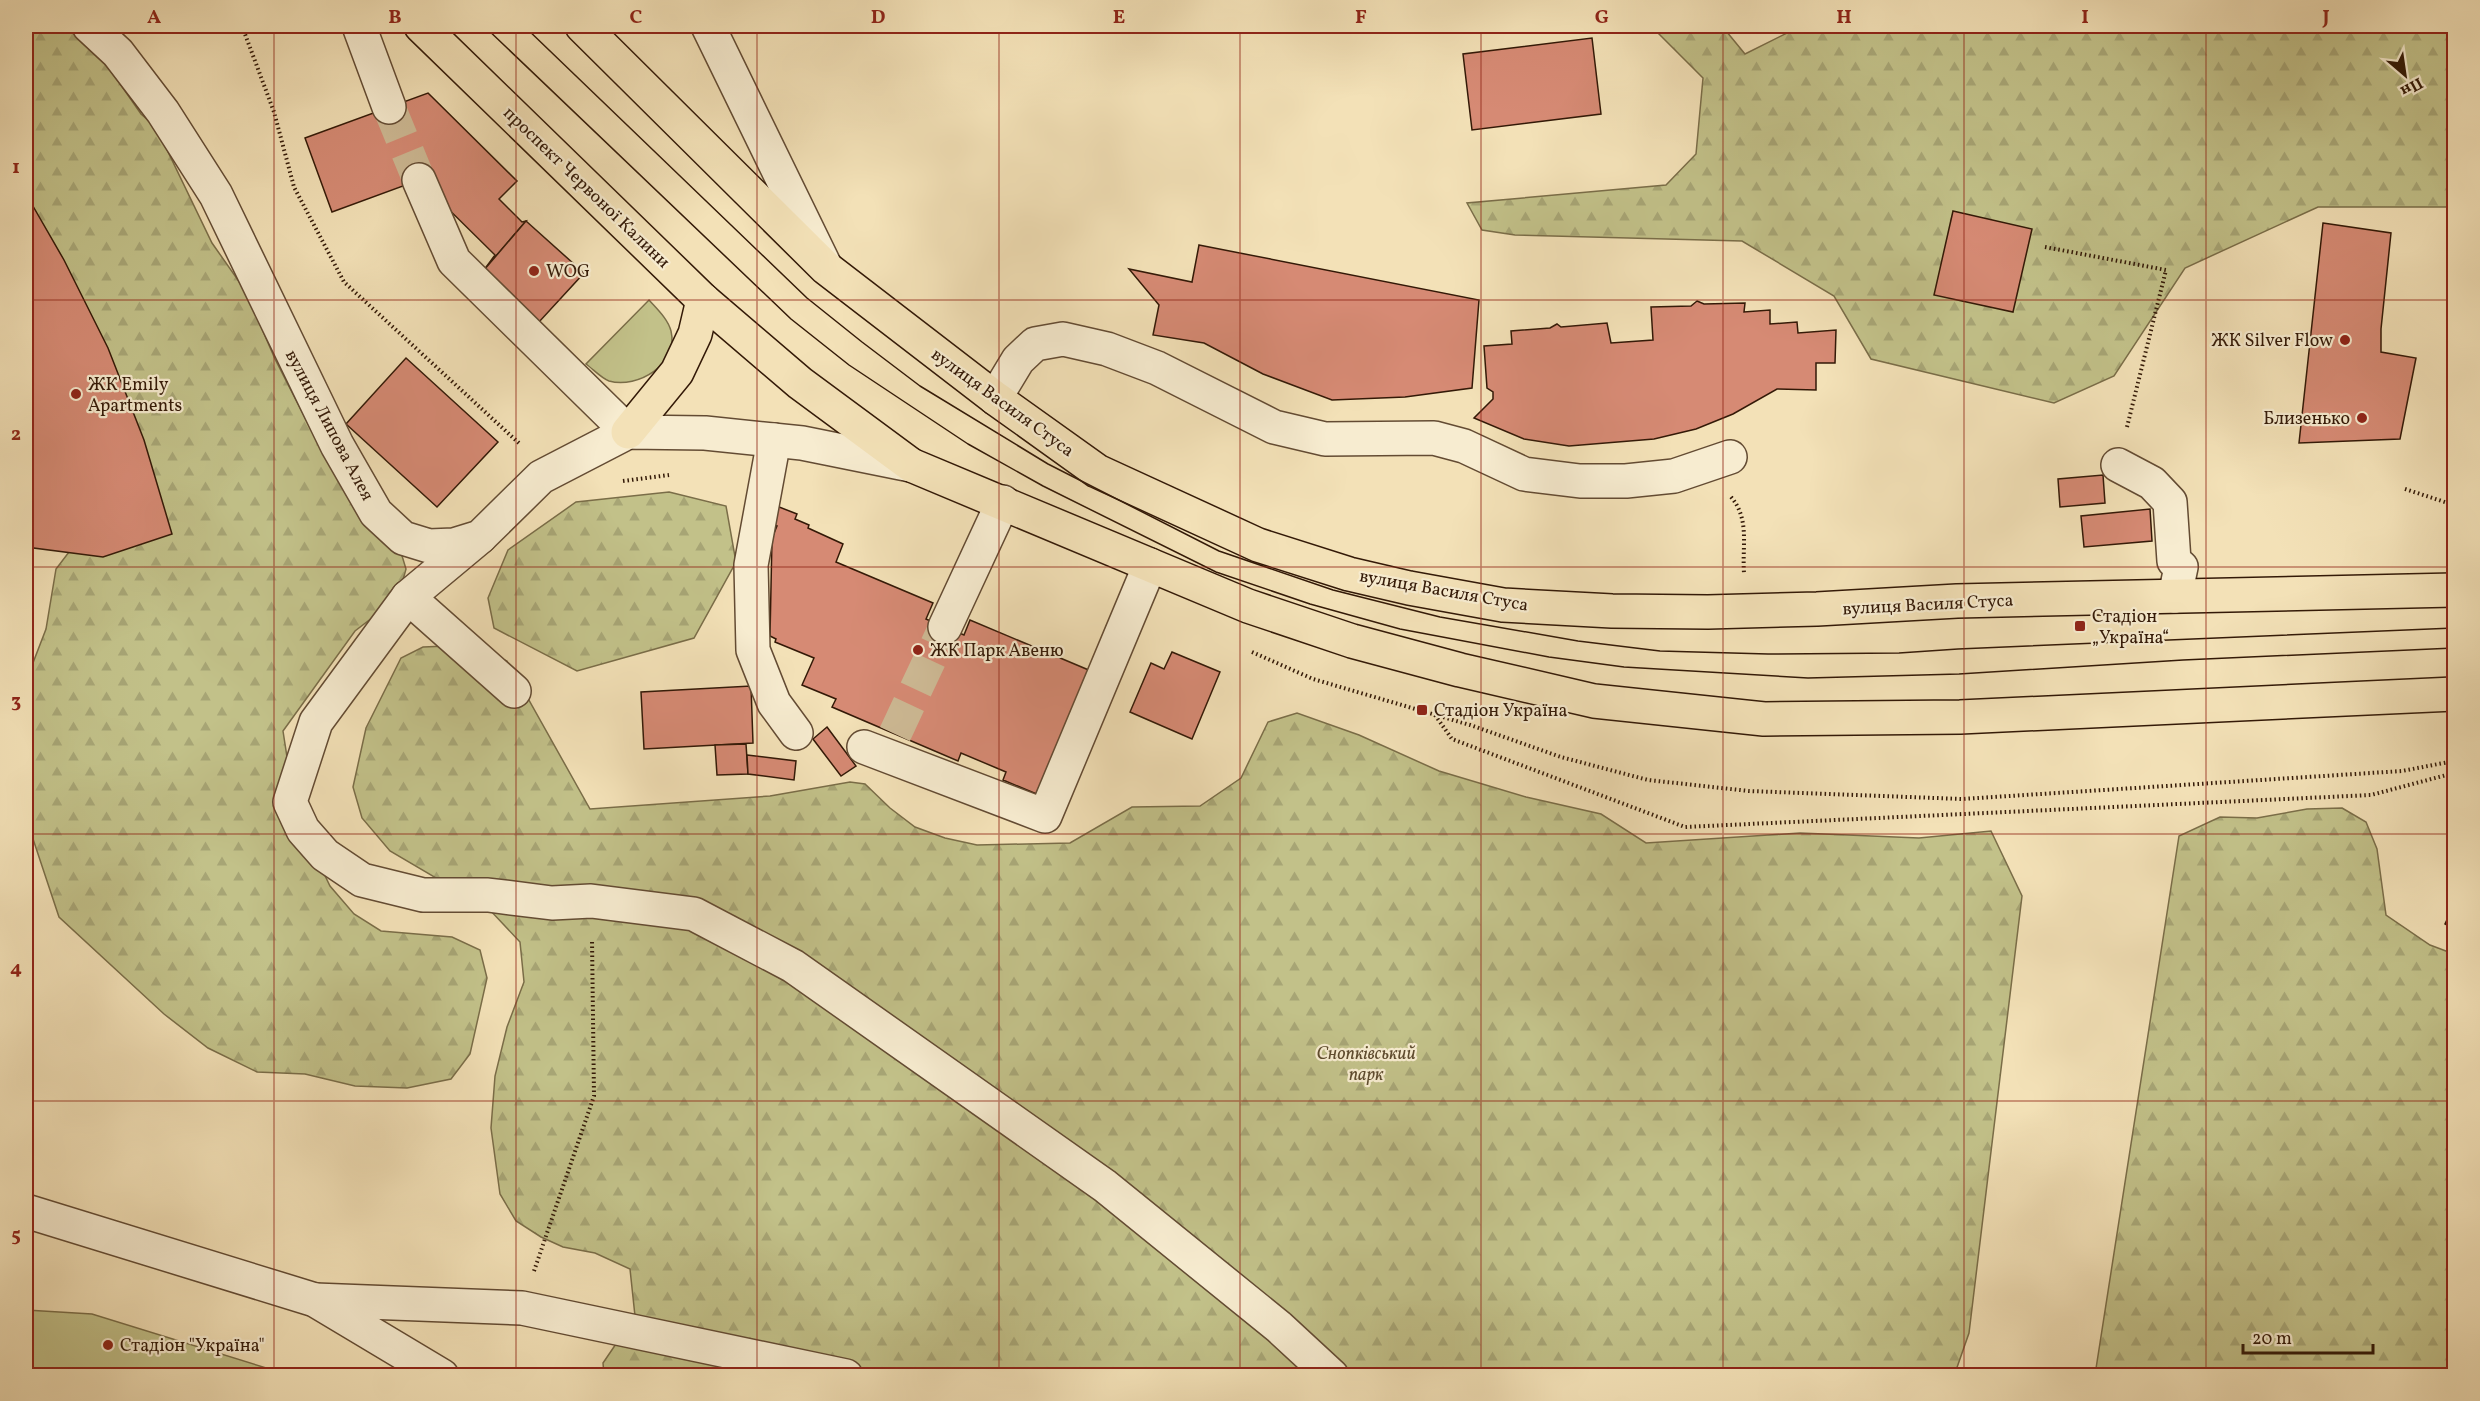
<svg xmlns="http://www.w3.org/2000/svg" width="2480" height="1401" viewBox="0 0 2480 1401" font-family="Vollkorn,serif">
<defs>
<pattern id="forest-firs" width="22" height="20" patternUnits="userSpaceOnUse" patternTransform="scale(1.5)"><rect width="22" height="20" fill="#c2c189"/><path d="M5 1l3.5 6h-7zM16 11l3.5 6h-7z" fill="#a7a575"/></pattern>
</defs>
<rect width="100%" height="100%" fill="#f3e1b7"/>
<filter id="stains"><feTurbulence type="fractalNoise" baseFrequency=".00333" numOctaves="4"/><feColorMatrix values="0 0 0 0 .2 0 0 0 0 .09 0 0 0 0 .02 0 0 0 .5 -.17"/></filter>
<radialGradient id="worn" r=".72"><stop offset=".6" stop-color="#630" stop-opacity="0"/><stop offset="1" stop-color="#630" stop-opacity=".3"/></radialGradient>
<g fill="#c2c189" stroke="#7a6d48" stroke-width="1.5">
<path d="M649,300C657,309 668,319 671,331C679,364 638,389 609,381C601,378 593,369 586,364Z"/>
<path d="M26,1310L92,1314L289,1375H26Z"/>
</g>
<g fill="url(#forest-firs)" stroke="#7a6d48" stroke-width="1.5">
<path d="M26,26H69L96,49L141,114L156,127L212,243L245,290L275,359L322,451L400,549L406,569L398,598L355,631L283,731L291,783L305,834L330,886L354,914L381,931L452,937L480,950L487,978L470,1054L451,1079L407,1088L355,1086L305,1074L257,1072L208,1048L164,1014L59,917L26,818V681L46,629L56,569L82,535L40,241L26,206Z"/>
<path d="M1651,26H1722L1745,54L1801,26H2454V207H2318L2185,268L2114,376L2054,403L1871,359L1834,296L1742,241L1515,235L1482,230L1467,203L1666,185L1696,154L1703,78Z"/>
<path d="M669,492L726,506L736,562L694,638L577,671L494,628L488,598L508,550L576,502Z"/>
<path d="M472,645L507,661L590,809L770,796L850,782L865,784L890,808L915,827L945,838L977,845L1070,843L1132,807L1200,806L1241,778L1268,722L1297,713L1359,735L1439,771L1526,797L1601,814L1646,843L1800,833L1919,838L1991,831L2022,896L1969,1333L1954,1376L604,1375L603,1363L635,1316L630,1269L595,1253L563,1247L541,1237L516,1221L500,1194L491,1128L495,1076L507,1027L524,982L520,942L489,909L390,851L362,818L353,787L366,728L401,658L423,647Z"/>
<path d="M2342,808L2366,822L2377,849L2386,915L2430,945L2454,954V1375H2095L2179,836L2220,817L2257,818L2307,809Z"/>
</g>
<g fill="#d68a74" stroke="#331907" stroke-width="1.5">
<path d="M1592,38L1601,114L1472,130L1463,54Z"/>
<path d="M428,93L517,181L499,199L522,222L526,221L484,270L495,255L419,180L332,212L305,138Z"/>
<path d="M26,194L64,260L108,348L144,440L172,534L103,557L26,547Z"/>
<path d="M1953,211L2032,229L2013,312L1934,295Z"/>
<path d="M526,221L584,273L539,322L484,270Z"/>
<path d="M2323,223L2391,233L2381,329V352L2416,358L2400,439L2299,443Z"/>
<path d="M1199,245L1479,300L1472,388L1405,397L1332,400L1263,374L1204,343L1153,335L1159,305L1129,269L1192,282Z"/>
<path d="M1697,301L1704,304L1745,303L1744,312L1770,310V324L1797,322L1798,333L1836,330L1835,363H1816V390L1777,389L1733,414L1696,429L1654,439L1569,446L1524,439L1474,418L1493,399V392L1487,388L1484,346L1512,344L1511,331L1550,328L1557,324L1561,327L1607,323L1611,343L1653,340L1651,307L1691,306Z"/>
<path d="M406,358L498,442L437,507L346,424Z"/>
<path d="M2103,475L2105,503L2060,507L2058,479Z"/>
<path d="M769,503L797,514L795,519L809,525L808,528L843,544L836,562L933,603L926,619L964,635L970,620L1091,671L1039,795L1003,780L1006,772L961,753L958,761L832,707L836,699L802,685L814,658L775,642L776,639L770,636L772,538L777,526L762,520Z"/>
<path d="M2150,509L2152,541L2084,547L2081,516Z"/>
<path d="M1172,652L1220,672L1192,739L1130,712L1151,663L1164,669Z"/>
<path d="M751,686L753,743L644,749L641,692Z"/>
<path d="M827,727L856,766L841,776L813,739Z"/>
<path d="M746,744L748,774L717,775L715,745Z"/>
<path d="M747,755L796,761L794,780L748,774Z"/>
<path d="M2454,905V929L2445,924Z"/>
</g>
<g fill="none" stroke-linecap="round" stroke-linejoin="round">
<g stroke="#cdb994" stroke-width="33" stroke-dasharray="33 16" stroke-linecap="butt">
<path d="M389,107L419,180"/>
<path d="M895,734L945,627"/>
</g>
<defs>
<g id="minor">
<path d="M89,26L118,53L163,112L216,195L337,445L376,513L403,538L429,546L454,545L480,537L541,477L628,432L705,433L802,443L911,465"/>
<path d="M359,26L389,107"/>
<path d="M708,26L824,264"/>
<path d="M419,180L454,261L628,432"/>
<path d="M995,398L1018,360L1035,344L1063,339L1107,349L1157,368L1274,427L1325,439L1434,438L1464,446L1524,474L1580,481H1626L1674,476L1730,457"/>
<path d="M774,440L751,565L753,650L774,703L796,733"/>
<path d="M2118,465L2152,483L2170,502L2174,561L2181,567L2175,596"/>
<path d="M480,537L408,597L316,722L290,802L303,830L325,855L362,880L423,895H488L552,903L591,901L694,914L793,966L1105,1186L1279,1327L1332,1376"/>
<path d="M408,597L514,691"/>
<path d="M945,627L1003,502"/>
<path d="M864,747L1045,816L1150,565"/>
<path d="M26,1211L315,1300L442,1376"/>
<path d="M315,1300L522,1308L846,1376"/>
</g>
<g id="major">
<path d="M421,26L703,300L800,383L911,465L1248,606L1352,641L1460,670L1594,701L1764,719L1960,717L2454,694"/>
<path d="M582,26L826,268L995,398L1097,471L1258,545L1349,574L1409,588L1503,605L1612,611L1708,612L1817,609L1957,601L2454,590"/>
<path d="M628,432L677,372L695,334L703,300"/>
</g>
</defs>
<use href="#minor" stroke="#634b33" stroke-width="36"/>
<use href="#major" stroke="#331907" stroke-width="36"/>
<g stroke="#331907" stroke-width="4" stroke-dasharray="1.5 3" stroke-linecap="butt">
<path d="M242,26L274,112L294,187L344,282L521,445"/>
<path d="M2045,247L2166,270L2127,427"/>
<path d="M623,481L669,475"/>
<path d="M2405,489L2454,505"/>
<path d="M1731,497C1750,519 1742,546 1744,573"/>
<path d="M1252,652L1313,679L1470,725L1561,757L1648,780L1749,791L1962,799L2402,771L2454,761"/>
<path d="M1435,715L1452,739L1685,827L2371,795L2454,773"/>
<path d="M534,1271L594,1096L592,940"/>
</g>
<use href="#minor" stroke="#f7ecd0" stroke-width="33"/>
<use href="#major" stroke="#f3e1b7" stroke-width="33"/>
<g stroke="#331907" stroke-width="1.5">
<path d="M484,26L791,319L849,365L968,444L1043,486L1216,572L1310,604L1400,629L1549,657L1624,667L1808,678L1959,674L2183,660L2454,648"/>
<path d="M524,26L807,298L862,342L920,386L1048,464L1219,551L1333,590L1440,617L1578,641L1660,651L1768,654L1899,653L1958,649L2454,628"/>
</g>
</g>
<path fill="none" stroke="#8f2418" stroke-width="1.5" stroke-opacity="0.55" d="M274,26V1376M516,26V1376M757,26V1376M999,26V1376M1240,26V1376M1481,26V1376M1723,26V1376M1964,26V1376M2206,26V1376M26,300H2454M26,567H2454M26,834H2454M26,1101H2454"/>
<g fill="#8f2418" stroke="#f7ecd0" stroke-width="2">
<circle cx="534" cy="271" r="6"/>
<circle cx="2345" cy="340" r="6"/>
<circle cx="76" cy="394" r="6"/>
<circle cx="2362" cy="418" r="6"/>
<rect x="2074" y="620" width="12" height="12" rx="3"/>
<circle cx="918" cy="650" r="6"/>
<rect x="1416" y="704" width="12" height="12" rx="3"/>
<circle cx="108" cy="1345" r="6"/>
</g>
<g text-anchor="middle" stroke-width="4.5" stroke-linejoin="round" paint-order="stroke">
<g font-size="18" fill="#331907" stroke="#f7ecd0">
<text transform="translate(587 187) rotate(44)" y="6">проспект Червоної Калини</text>
<text transform="translate(1003 402) rotate(36)" y="6">вулиця Василя Стуса</text>
<text transform="translate(330 425) rotate(62)" y="6">вулиця Липова Алея</text>
<text transform="translate(1444 590) rotate(10)" y="6">вулиця Василя Стуса</text>
<text transform="translate(1928 604) rotate(-3)" y="6">вулиця Василя Стуса</text>
</g>
<g font-size="18" fill="#331907" stroke="#f7ecd0" text-anchor="start">
<text x="546" y="277">WOG</text>
<text x="2333" y="346" text-anchor="end">ЖК Silver Flow</text>
<text x="88" y="390">ЖК Emily<tspan x="88" dy="21">Apartments</tspan></text>
<text x="2350" y="424" text-anchor="end">Близенько</text>
<text x="2092" y="622">Стадіон<tspan x="2092" dy="21">„Україна“</tspan></text>
<text x="930" y="656">ЖК Парк Авеню</text>
<text x="1434" y="716">Стадіон Україна</text>
<text x="120" y="1351">Стадіон "Україна"</text>
</g>
<g font-size="18" font-style="italic" fill="#5e4b2e" stroke="#f7ecd0">
<text x="1366" y="1059">Снопківський<tspan x="1366" dy="21">парк</tspan></text>
</g>
</g>
<rect width="2480" height="1401" fill="none" stroke="#f3e1b7" stroke-width="66"/>
<g transform="translate(2405 75) rotate(151)" stroke="#f7ecd0" stroke-width="4.5" paint-order="stroke">
<path d="M0-4.5L10 22L0 15L-10 22Z" fill="#331907"/>
<text y="-9" font-size="16" font-weight="bold" text-anchor="middle" fill="#331907">Пн</text>
</g>
<path d="M2243 1344v9h130v-9" fill="none" stroke="#331907" stroke-width="3"/>
<text x="2252" y="1344" font-size="18" fill="#331907" stroke="#f7ecd0" stroke-width="4.5" paint-order="stroke">20 m</text>
<rect x="33" y="33" width="2414" height="1335" fill="none" stroke="#8f2418" stroke-width="2"/>
<g font-size="20" text-anchor="middle" font-weight="bold" fill="#8f2418">
<text x="154" y="23">A</text>
<text x="395" y="23">B</text>
<text x="636" y="23">C</text>
<text x="878" y="23">D</text>
<text x="1119" y="23">E</text>
<text x="1361" y="23">F</text>
<text x="1602" y="23">G</text>
<text x="1844" y="23">H</text>
<text x="2085" y="23">I</text>
<text x="2326" y="23">J</text>
<text x="16" y="173">1</text>
<text x="16" y="440">2</text>
<text x="16" y="707">3</text>
<text x="16" y="974">4</text>
<text x="16" y="1241">5</text>
</g>
<rect width="100%" height="100%" filter="url(#stains)"/>
<rect width="100%" height="100%" fill="url(#worn)"/>
</svg>
